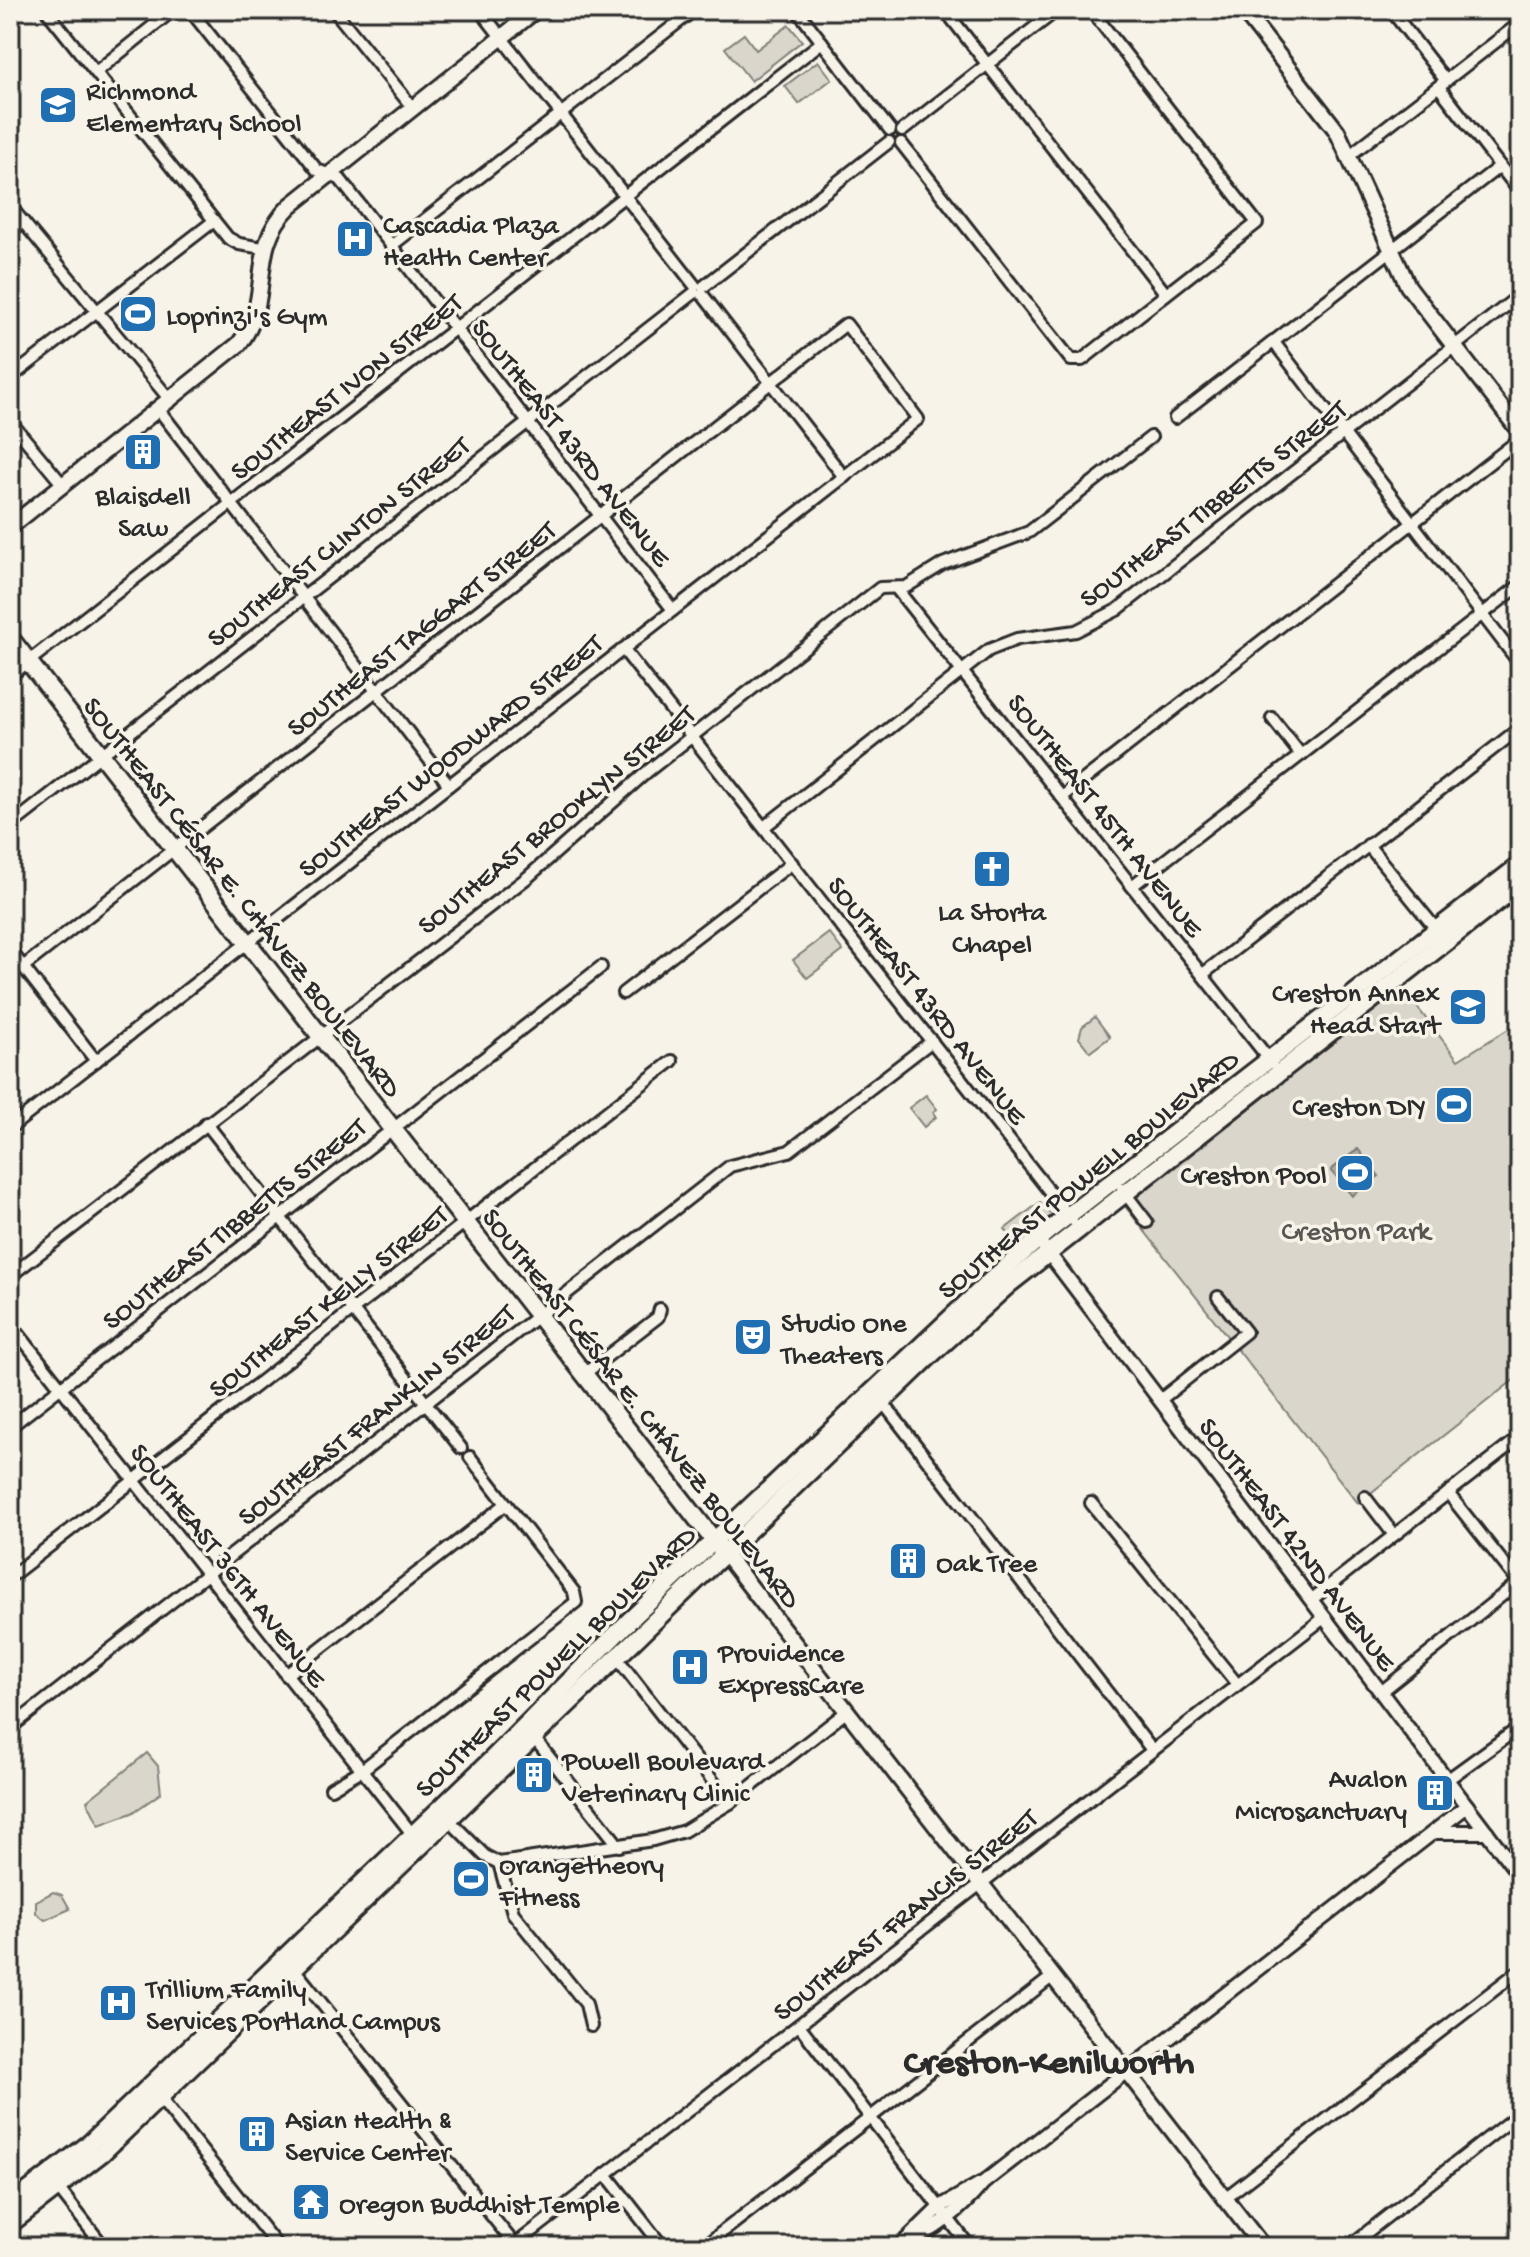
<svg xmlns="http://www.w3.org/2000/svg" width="1530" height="2257" viewBox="0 0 1530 2257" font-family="'Gochi Hand',sans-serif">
<rect width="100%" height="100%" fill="#f7f3e8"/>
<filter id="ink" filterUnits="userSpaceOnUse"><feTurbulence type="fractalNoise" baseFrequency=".0125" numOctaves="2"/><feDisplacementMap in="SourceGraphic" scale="16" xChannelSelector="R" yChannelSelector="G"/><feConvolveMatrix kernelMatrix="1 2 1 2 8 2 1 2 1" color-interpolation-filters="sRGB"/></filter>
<g filter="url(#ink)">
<g fill="#dad6cc" stroke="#82807c" stroke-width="2">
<path d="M789,25L802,41L751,81L725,48L744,34L756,50Z"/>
<path d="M818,61L832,79L799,104L785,86Z"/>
<path d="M829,933L843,951L807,978L793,960Z"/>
<path d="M1400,985L1458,1060L1510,1028L1520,1029V1375L1358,1503L1124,1205Z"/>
<path d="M1095,1017L1110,1037L1090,1052L1079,1038L1082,1027Z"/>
<path d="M926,1095L937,1109L933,1112L936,1117L924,1127L909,1108Z"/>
<path d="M1040,1202L1052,1216L1016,1244L1005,1229Z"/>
<path d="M147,1753L158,1766L161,1793L132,1813L99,1825L87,1801Z"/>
<path d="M53,1892L62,1895L70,1909L45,1920L36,1913V1901Z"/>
<path d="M10,1962L19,1966L14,1985L20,1996L10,2011Z"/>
</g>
<path fill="#afaca4" stroke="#7a7874" stroke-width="2" d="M1358,1149L1379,1176L1352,1196L1331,1170Z"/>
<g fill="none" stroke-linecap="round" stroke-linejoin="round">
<defs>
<g id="minor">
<path d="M46,10L228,238L239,244L263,248"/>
<path d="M190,10L317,170L340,179L673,610"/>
<path d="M334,10L413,108"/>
<path d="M480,10L695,286"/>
<path d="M797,10L890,130"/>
<path d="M945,10L1166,294"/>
<path d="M1391,10L1446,81"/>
<path d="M96,72L173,10"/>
<path d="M1439,87L1520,192"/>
<path d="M902,131L1057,10"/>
<path d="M901,143L1071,360H1082L1257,223L1091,10"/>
<path d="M1350,155L1520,23"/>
<path d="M10,206L171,401"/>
<path d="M10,232L23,222"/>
<path d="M391,246L694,10"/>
<path d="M703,287L889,142"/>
<path d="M702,294L844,477"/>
<path d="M1273,341L1520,664"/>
<path d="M10,378L214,221"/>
<path d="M159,410L449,785"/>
<path d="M1175,418L1500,166"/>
<path d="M10,421L63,485"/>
<path d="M896,588L1272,1063"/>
<path d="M623,649L1072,1220"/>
<path d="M10,676L822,42"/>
<path d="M1272,718L1301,755"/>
<path d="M1062,797L1520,439"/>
<path d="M10,826L694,293"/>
<path d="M764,827L989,650L1017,639L1076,631L1117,610L1520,295"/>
<path d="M1368,845L1440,934"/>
<path d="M1132,886L1520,585"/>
<path d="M10,950L96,1061"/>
<path d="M1203,974L1520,728"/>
<path d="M623,993L792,863"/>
<path d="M206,1123L461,1448"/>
<path d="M10,1128L918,419L846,324L23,967"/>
<path d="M1122,1189L1147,1222"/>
<path d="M10,1276L528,877L648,771L880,588L906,587L943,564L1029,532L1151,437"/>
<path d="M10,1323L413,1835"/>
<path d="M584,1374L658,1317L660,1309"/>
<path d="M881,1400L1152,1750"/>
<path d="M1160,1400L1246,1332L1218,1297"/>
<path d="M10,1427L601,967"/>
<path d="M1448,1493L1520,1584"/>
<path d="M1365,1497L1394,1535"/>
<path d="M1091,1503L1237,1684"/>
<path d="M10,1577L672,1061"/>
<path d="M1311,1600L1520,1437"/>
<path d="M617,1658L730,1803"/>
<path d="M286,1675L506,1504"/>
<path d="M1381,1692L1520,1581"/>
<path d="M10,1728L730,1166L789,1151L932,1041"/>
<path d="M531,1734L619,1846"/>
<path d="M1447,1780L1520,1727"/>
<path d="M331,1788L362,1770L576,1602L574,1592L470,1457"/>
<path d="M450,1821L485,1856L499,1863L653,1840L684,1831L730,1803L846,1712"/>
<path d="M499,1863L513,1913L586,2004L591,2026"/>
<path d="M291,1965L515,2245"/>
<path d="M799,2025L970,2247"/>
<path d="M156,2093L278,2247"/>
<path d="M606,2174L663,2247"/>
<path d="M55,2184L104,2247"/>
<path d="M1225,2198L1520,1970"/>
<path d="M512,2247L1325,1617"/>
<path d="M703,2247L1053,1976"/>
<path d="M1348,2247L1520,2113"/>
</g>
<g id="tertiary">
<path d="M1044,1247L1520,1876"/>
<path d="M1434,1832H1487"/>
<path d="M906,2242C936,2231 963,2207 983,2183L1467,1806"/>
<path d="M899,2247L940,2207L980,2184"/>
</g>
<g id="secondary">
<path d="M1243,10L1337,131L1408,286L1520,432"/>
<path d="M10,527L239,344C276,297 245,251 290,206L536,10"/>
<path d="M725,1554L1263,2247"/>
</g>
<g id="primary">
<path d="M10,638L719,1547"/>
<path d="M10,2205L90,2143L491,1760L631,1619L991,1280L1047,1232L1520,865"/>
<path d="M10,2224L102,2153L934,1352L1008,1285L1520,884"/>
</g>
</defs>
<use href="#minor" stroke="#2b2b2b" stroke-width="16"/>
<use href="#tertiary" stroke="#2b2b2b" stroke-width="18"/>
<use href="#secondary" stroke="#2b2b2b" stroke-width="20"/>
<use href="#primary" stroke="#2b2b2b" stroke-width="22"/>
<use href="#minor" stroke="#f7f3e8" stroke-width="10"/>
<use href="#tertiary" stroke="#f7f3e8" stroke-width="12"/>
<use href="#secondary" stroke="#f7f3e8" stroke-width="14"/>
<use href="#primary" stroke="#f7f3e8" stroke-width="16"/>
</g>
</g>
<defs>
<symbol id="school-square" viewBox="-11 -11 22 22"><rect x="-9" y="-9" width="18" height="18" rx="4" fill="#1f6fb2" stroke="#f7f3e8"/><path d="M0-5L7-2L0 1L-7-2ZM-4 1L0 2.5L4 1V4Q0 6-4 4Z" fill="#fff"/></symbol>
<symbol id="hospital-square" viewBox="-11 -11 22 22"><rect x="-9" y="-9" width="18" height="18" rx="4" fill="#1f6fb2" stroke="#f7f3e8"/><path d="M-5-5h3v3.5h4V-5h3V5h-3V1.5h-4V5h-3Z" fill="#fff"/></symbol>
<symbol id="stadium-square" viewBox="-11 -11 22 22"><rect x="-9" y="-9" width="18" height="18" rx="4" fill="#1f6fb2" stroke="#f7f3e8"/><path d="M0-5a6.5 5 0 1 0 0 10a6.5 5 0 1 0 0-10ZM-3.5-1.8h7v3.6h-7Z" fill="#fff"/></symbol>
<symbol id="building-square" viewBox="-11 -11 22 22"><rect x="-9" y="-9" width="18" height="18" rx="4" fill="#1f6fb2" stroke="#f7f3e8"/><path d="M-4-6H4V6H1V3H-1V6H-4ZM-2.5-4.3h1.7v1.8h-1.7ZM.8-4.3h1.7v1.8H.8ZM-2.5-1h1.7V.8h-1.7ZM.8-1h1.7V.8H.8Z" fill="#fff"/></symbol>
<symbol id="church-square" viewBox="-11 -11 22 22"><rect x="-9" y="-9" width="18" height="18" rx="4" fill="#1f6fb2" stroke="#f7f3e8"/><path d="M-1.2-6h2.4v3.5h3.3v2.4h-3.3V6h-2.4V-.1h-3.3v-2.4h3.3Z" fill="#fff"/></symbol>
<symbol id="theatre-square" viewBox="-11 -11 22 22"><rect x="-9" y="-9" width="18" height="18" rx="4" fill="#1f6fb2" stroke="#f7f3e8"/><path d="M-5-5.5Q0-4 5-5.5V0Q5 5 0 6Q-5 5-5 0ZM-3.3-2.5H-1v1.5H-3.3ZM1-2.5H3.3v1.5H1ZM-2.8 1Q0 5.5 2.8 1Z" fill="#fff"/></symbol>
<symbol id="temple-square" viewBox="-11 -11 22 22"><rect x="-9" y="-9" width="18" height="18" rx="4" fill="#1f6fb2" stroke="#f7f3e8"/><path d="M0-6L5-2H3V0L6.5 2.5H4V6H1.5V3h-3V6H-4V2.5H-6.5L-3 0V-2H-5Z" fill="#fff"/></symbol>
</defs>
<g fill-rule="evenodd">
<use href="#school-square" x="36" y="83" width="44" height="44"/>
<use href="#hospital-square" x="333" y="217" width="44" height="44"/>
<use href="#stadium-square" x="116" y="292" width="44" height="44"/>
<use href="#building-square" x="121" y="430" width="44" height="44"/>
<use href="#church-square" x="970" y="847" width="44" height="44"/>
<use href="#school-square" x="1446" y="985" width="44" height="44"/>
<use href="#stadium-square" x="1432" y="1083" width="44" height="44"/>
<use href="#stadium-square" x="1333" y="1151" width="44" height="44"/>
<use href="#theatre-square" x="731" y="1315" width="44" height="44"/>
<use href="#building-square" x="886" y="1539" width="44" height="44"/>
<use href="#hospital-square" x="668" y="1645" width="44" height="44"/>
<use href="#building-square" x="512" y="1753" width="44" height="44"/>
<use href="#building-square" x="1413" y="1771" width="44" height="44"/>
<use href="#stadium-square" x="449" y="1857" width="44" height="44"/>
<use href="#hospital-square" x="96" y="1981" width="44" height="44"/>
<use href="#building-square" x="235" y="2112" width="44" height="44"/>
<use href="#temple-square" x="289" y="2180" width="44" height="44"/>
</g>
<g text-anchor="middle" stroke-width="7" stroke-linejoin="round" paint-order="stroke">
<g font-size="28" fill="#2b2b2b" stroke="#f7f3e8" text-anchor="start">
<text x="86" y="99">Richmond<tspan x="86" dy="32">Elementary School</tspan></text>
<text x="383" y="233">Cascadia Plaza<tspan x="383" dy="32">Health Center</tspan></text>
<text x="166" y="324">Loprinzi's Gym</text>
<text x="143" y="504" text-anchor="middle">Blaisdell<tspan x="143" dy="32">Saw</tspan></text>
<text x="992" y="920" text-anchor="middle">La Storta<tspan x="992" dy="32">Chapel</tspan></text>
<text x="1440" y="1001" text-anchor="end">Creston Annex<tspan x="1440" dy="32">Head Start</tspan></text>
<text x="1426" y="1115" text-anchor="end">Creston DIY</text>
<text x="1327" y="1183" text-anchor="end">Creston Pool</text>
<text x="781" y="1331">Studio One<tspan x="781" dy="32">Theaters</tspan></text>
<text x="936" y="1571">Oak Tree</text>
<text x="718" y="1661">Providence<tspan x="718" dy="32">ExpressCare</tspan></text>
<text x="562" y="1769">Powell Boulevard<tspan x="562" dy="32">Veterinary Clinic</tspan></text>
<text x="1407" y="1787" text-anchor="end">Avalon<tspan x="1407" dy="32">Microsanctuary</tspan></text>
<text x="499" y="1873">Orangetheory<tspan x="499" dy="32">Fitness</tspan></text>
<text x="146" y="1997">Trillium Family<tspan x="146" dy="32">Services Portland Campus</tspan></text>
<text x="285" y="2128">Asian Health &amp;<tspan x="285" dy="32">Service Center</tspan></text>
<text x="339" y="2212">Oregon Buddhist Temple</text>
</g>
<g font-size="28" fill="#2b2b2b" stroke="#f7f3e8">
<text transform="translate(345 385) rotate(-38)" y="10">SOUTHEAST IVON STREET</text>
<text transform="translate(573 441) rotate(52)" y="10">SOUTHEAST 43RD AVENUE</text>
<text transform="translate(1212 502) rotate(-37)" y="10">SOUTHEAST TIBBETTS STREET</text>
<text transform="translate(337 540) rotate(-38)" y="10">SOUTHEAST CLINTON STREET</text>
<text transform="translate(420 627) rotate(-38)" y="10">SOUTHEAST TAGGART STREET</text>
<text transform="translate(449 754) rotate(-38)" y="10">SOUTHEAST WOODWARD STREET</text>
<text transform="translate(1107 814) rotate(52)" y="10">SOUTHEAST 45TH AVENUE</text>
<text transform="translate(555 818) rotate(-39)" y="10">SOUTHEAST BROOKLYN STREET</text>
<text transform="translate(244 896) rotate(52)" y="10">SOUTHEAST CÉSAR E. CHÁVEZ BOULEVARD</text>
<text transform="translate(929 999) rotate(52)" y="10">SOUTHEAST 43RD AVENUE</text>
<text transform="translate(1087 1173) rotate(-39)" y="10">SOUTHEAST POWELL BOULEVARD</text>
<text transform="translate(233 1222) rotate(-38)" y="10">SOUTHEAST TIBBETTS STREET</text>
<text transform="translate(327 1300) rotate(-38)" y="10">SOUTHEAST KELLY STREET</text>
<text transform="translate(643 1407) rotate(52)" y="10">SOUTHEAST CÉSAR E. CHÁVEZ BOULEVARD</text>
<text transform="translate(375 1413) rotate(-38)" y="10">SOUTHEAST FRANKLIN STREET</text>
<text transform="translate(1299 1543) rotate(53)" y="10">SOUTHEAST 42ND AVENUE</text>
<text transform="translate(230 1564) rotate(52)" y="10">SOUTHEAST 36TH AVENUE</text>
<text transform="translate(554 1660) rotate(-44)" y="10">SOUTHEAST POWELL BOULEVARD</text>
<text transform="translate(904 1913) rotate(-38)" y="10">SOUTHEAST FRANCIS STREET</text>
</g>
<g font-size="28" fill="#575653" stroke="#f7f3e8">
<text x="1356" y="1239">Creston Park</text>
</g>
<g font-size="36" font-weight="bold" fill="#2b2b2b" stroke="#f7f3e8">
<text x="1049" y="2072">Creston-Kenilworth</text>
</g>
</g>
<rect width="1530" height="2257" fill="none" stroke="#f7f3e8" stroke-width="40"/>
<rect x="20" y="20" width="1490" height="2217" fill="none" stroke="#2b2b2b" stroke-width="3" filter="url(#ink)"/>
</svg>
